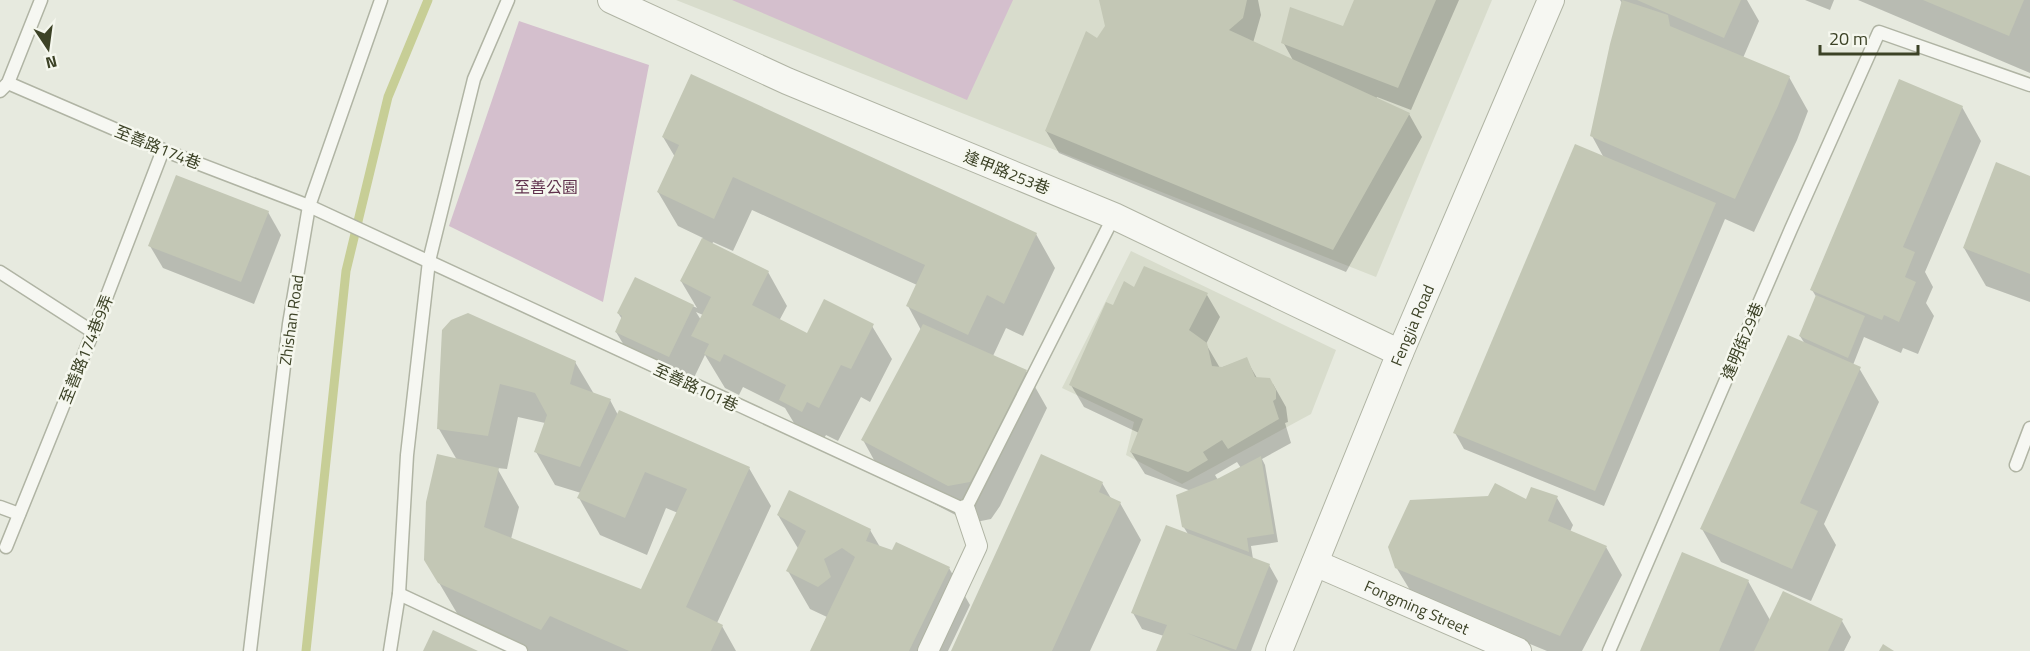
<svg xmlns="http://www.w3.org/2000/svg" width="2030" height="651" viewBox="0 0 2030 651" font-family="'Titillium Web','Noto Sans TC',sans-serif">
<rect width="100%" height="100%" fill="#e7eadf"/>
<g fill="#d8dccc">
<path d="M676,0H1492L1376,277Z"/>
<path d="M1131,251L1336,350L1311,414L1182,484L1126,455L1134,422L1062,388Z"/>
</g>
<g fill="#d4bfcd">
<path d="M732,0H1013L967,100Z"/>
<path d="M519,21L649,65L603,302L449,226Z"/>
</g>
<g fill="#0003" fill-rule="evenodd">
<path d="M1100,0H1258L1261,15L1253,43L1294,62L1283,42L1344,28L1356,0H1459L1411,110L1377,97L1376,99L1409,114L1422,137L1346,272L1059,153L1046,131L1097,40L1107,27Z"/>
<path d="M1620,0H1747L1759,21L1743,58L1789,77L1808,111L1797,140L1754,232L1725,219L1604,506L1464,449L1455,433L1604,158L1592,136L1623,5Z"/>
<path d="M1805,0H1834L1830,10Z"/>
<path d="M1858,0H2030V73Z"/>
<path d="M1962,107L1981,141L1925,272L1933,287L1926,303L1934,316L1918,354L1903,348L1901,353L1864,337L1853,365L1859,368L1879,402L1824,524L1836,545L1811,601L1721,562L1702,529L1805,344L1800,336L1817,298L1812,290Z"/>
<path d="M663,137L1036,234L1055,268L1023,336L1006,328L993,356L1026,371L1047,408L1000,506L991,519L971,523L884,478L863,440L921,330L908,306L917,285L752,210L733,251L713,242L712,245L768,272L787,306L779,321L807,335L872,326L892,359L870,402L861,397L838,441L826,435L821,444L800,433L785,408L743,387L739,395L725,388L705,355L688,390L636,365L616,332L622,319L618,313L635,279L697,308L681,281L703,238L678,226L658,192L675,157ZM696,312L703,315L701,320Z"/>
<path d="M2030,177V302L1986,286L1964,248Z"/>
<path d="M268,212L281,235L254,304L163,268L150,246Z"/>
<path d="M1135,289L1207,295L1220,317L1206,344L1220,368L1246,359L1257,378L1273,384L1286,407L1288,422L1285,423L1291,443L1262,459L1265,465L1278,542L1251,546L1253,559L1269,565L1278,581L1251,651H1158L1164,636L1142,629L1133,613L1188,534L1183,526L1191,491L1145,474L1131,452L1139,433L1084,407L1071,385L1113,306ZM1237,462L1241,468L1218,480L1215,475Z"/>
<path d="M444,331L575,362L594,394L610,400L618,415L749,468L771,506L717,623L722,626L736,651H529L461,620L425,559L457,460L439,429ZM518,417L545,423L536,452L555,485L581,493L579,498L600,535L647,555L666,508L678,513L642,591L511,539L519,507L497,468L507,469Z"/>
<path d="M1102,483L1112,500L1120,503L1141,540L1090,651H953Z"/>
<path d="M1557,498L1573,525L1570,532L1606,547L1622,575L1582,651H1547L1413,595L1396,567L1527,501Z"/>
<path d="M778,515L870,530L880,547L949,568L970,605L948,651H811L827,617L810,609L788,571L799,550Z"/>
<path d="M1748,581L1770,620L1842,621L1851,637L1844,651H1641Z"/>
</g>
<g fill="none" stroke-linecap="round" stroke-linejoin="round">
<path stroke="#c7ce96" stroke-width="9" d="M306,651L346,271L388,97L428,0"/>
</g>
<g fill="#c3c7b5">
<path d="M1099,0H1247L1243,18L1229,30L1410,113L1333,250L1045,131L1086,31L1097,38L1105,26Z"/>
<path d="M1354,0H1436L1398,88L1281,43L1290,7L1343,26Z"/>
<path d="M1622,0L1668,15L1670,26L1790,76L1778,106L1735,199L1590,136L1610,44Z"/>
<path d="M1637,0H1741L1724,38Z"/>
<path d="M1923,0H2024L2009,36Z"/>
<path d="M691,74L1037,233L1004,304L987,295L968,335L906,306L925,265L733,177L714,219L657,192L679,145L662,137Z"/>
<path d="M1899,79L1963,106L1903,247L1915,252L1905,277L1916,282L1899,322L1884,315L1882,320L1810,290Z"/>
<path d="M1575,144L1716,203L1595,491L1453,433Z"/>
<path d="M1996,162L2030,176V274L1963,248Z"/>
<path d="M176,175L269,211L241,282L148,246Z"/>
<path d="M702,238L769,271L752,305L807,333L824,299L874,324L851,369L841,365L819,408L807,402L802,412L779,400L786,385L724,354L720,362L704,354L709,344L691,336L711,297L680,281Z"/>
<path d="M1144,266L1208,293L1189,330L1207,343L1212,366L1222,367L1247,357L1255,377L1270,378L1276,390V399L1273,401L1279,419L1228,449L1222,440L1203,452L1208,460L1188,472L1130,452L1143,419L1069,385L1106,302L1113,305L1124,281L1134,287Z"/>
<path d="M635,277L694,305L669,357L615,332L622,316L617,313Z"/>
<path d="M1816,295L1865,316L1848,358L1799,336Z"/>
<path d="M468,313L576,361L570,384L611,399L580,467L534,452L547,415L535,393L500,384L488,436L437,429L442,330L451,320Z"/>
<path d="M923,324L1027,370L979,468L970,482L948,486L861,440Z"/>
<path d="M1788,335L1861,367L1800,503L1818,511L1792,569L1700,529Z"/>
<path d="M619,410L750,467L686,607L723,625L711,651H629L550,616L541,630L438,583L424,560L426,502L437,454L499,468L484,527L641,589L687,489L645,472L625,518L577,498Z"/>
<path d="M1041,454L1103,482L1099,492L1121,502L1095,557L1052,651H951Z"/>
<path d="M1261,456L1274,534L1247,538L1249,552L1182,527L1176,495L1219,478Z"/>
<path d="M1495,483L1526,499L1531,487L1558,496L1548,521L1607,546L1560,636L1395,568L1388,547L1410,500L1488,496Z"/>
<path d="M789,490L871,529L866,541L892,550L896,542L950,567L909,651H810L855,557L842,548L824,559L831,577L818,587L786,571L806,531L777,515Z"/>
<path d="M1166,525L1270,564L1236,650L1187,633L1231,651H1156L1167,625L1131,613Z"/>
<path d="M1682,552L1749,580L1719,651H1640Z"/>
<path d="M1783,591L1843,619L1828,651H1754Z"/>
<path d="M433,630L478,651H423Z"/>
<path d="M1883,644L1894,651H1879Z"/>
</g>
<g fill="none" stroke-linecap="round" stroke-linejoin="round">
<defs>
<g id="service">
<path d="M8,83L163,150L309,206L965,510L1114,216"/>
<path d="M0,91L8,83L41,0"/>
<path d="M0,272L93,332"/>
<path d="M2016,465L2030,428"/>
<path d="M0,507L19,514"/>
<path d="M6,547L93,332L163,150"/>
<path d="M399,594L521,651"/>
<path d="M250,651L289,324L309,206L381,0"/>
<path d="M390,651L399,594L407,455L429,261L474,79L508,0"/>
<path d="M1609,651L1791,229L1879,32L2030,85"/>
</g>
<path id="pedestrian" d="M928,651L977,546L965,510"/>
<g id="minor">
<path d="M611,0L787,81L1114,216L1400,353"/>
<path id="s1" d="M1315,563L1518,651"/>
<path id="s2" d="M1279,651L1400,353L1551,0"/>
</g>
</defs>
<use href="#service" stroke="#b0b4a4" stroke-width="15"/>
<use href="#pedestrian" stroke="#b0b4a4" stroke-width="22"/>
<use href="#minor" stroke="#b0b4a4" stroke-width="28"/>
<use href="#service" stroke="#f6f7f2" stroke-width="12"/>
<use href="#pedestrian" stroke="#f6f7f2" stroke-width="20"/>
<use href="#minor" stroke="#f6f7f2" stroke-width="26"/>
</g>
<g text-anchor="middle" stroke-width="5" stroke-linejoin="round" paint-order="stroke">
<g font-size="16" fill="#3c4226" stroke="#f5f7ee">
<text transform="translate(158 147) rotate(22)" y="6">至善路174巷</text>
<text transform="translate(1007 172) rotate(22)" y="6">逢甲路253巷</text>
<text transform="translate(291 320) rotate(-82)" y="6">Zhishan Road</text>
<text dy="6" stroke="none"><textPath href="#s2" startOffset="352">Fengjia Road</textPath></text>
<text transform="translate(1742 341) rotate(-67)" y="6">逢明街29巷</text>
<text transform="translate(86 349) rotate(-68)" y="6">至善路174巷9弄</text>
<text transform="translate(696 387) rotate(25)" y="6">至善路101巷</text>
<text dy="6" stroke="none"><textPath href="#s1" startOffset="111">Fongming Street</textPath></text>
</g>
<g font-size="16" fill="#60324d" stroke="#f5f7ee">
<text x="546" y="193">至善公園</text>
</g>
</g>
<g transform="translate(48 48) rotate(167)" stroke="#f5f7ee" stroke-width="4.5" paint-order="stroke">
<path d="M0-4.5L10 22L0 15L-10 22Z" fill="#3c4226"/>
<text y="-9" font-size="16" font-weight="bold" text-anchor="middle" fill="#3c4226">N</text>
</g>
<path d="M1820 45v9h98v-9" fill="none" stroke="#3c4226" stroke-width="3"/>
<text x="1829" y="45" font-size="18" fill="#3c4226" stroke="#f5f7ee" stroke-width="4.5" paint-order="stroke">20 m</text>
</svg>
